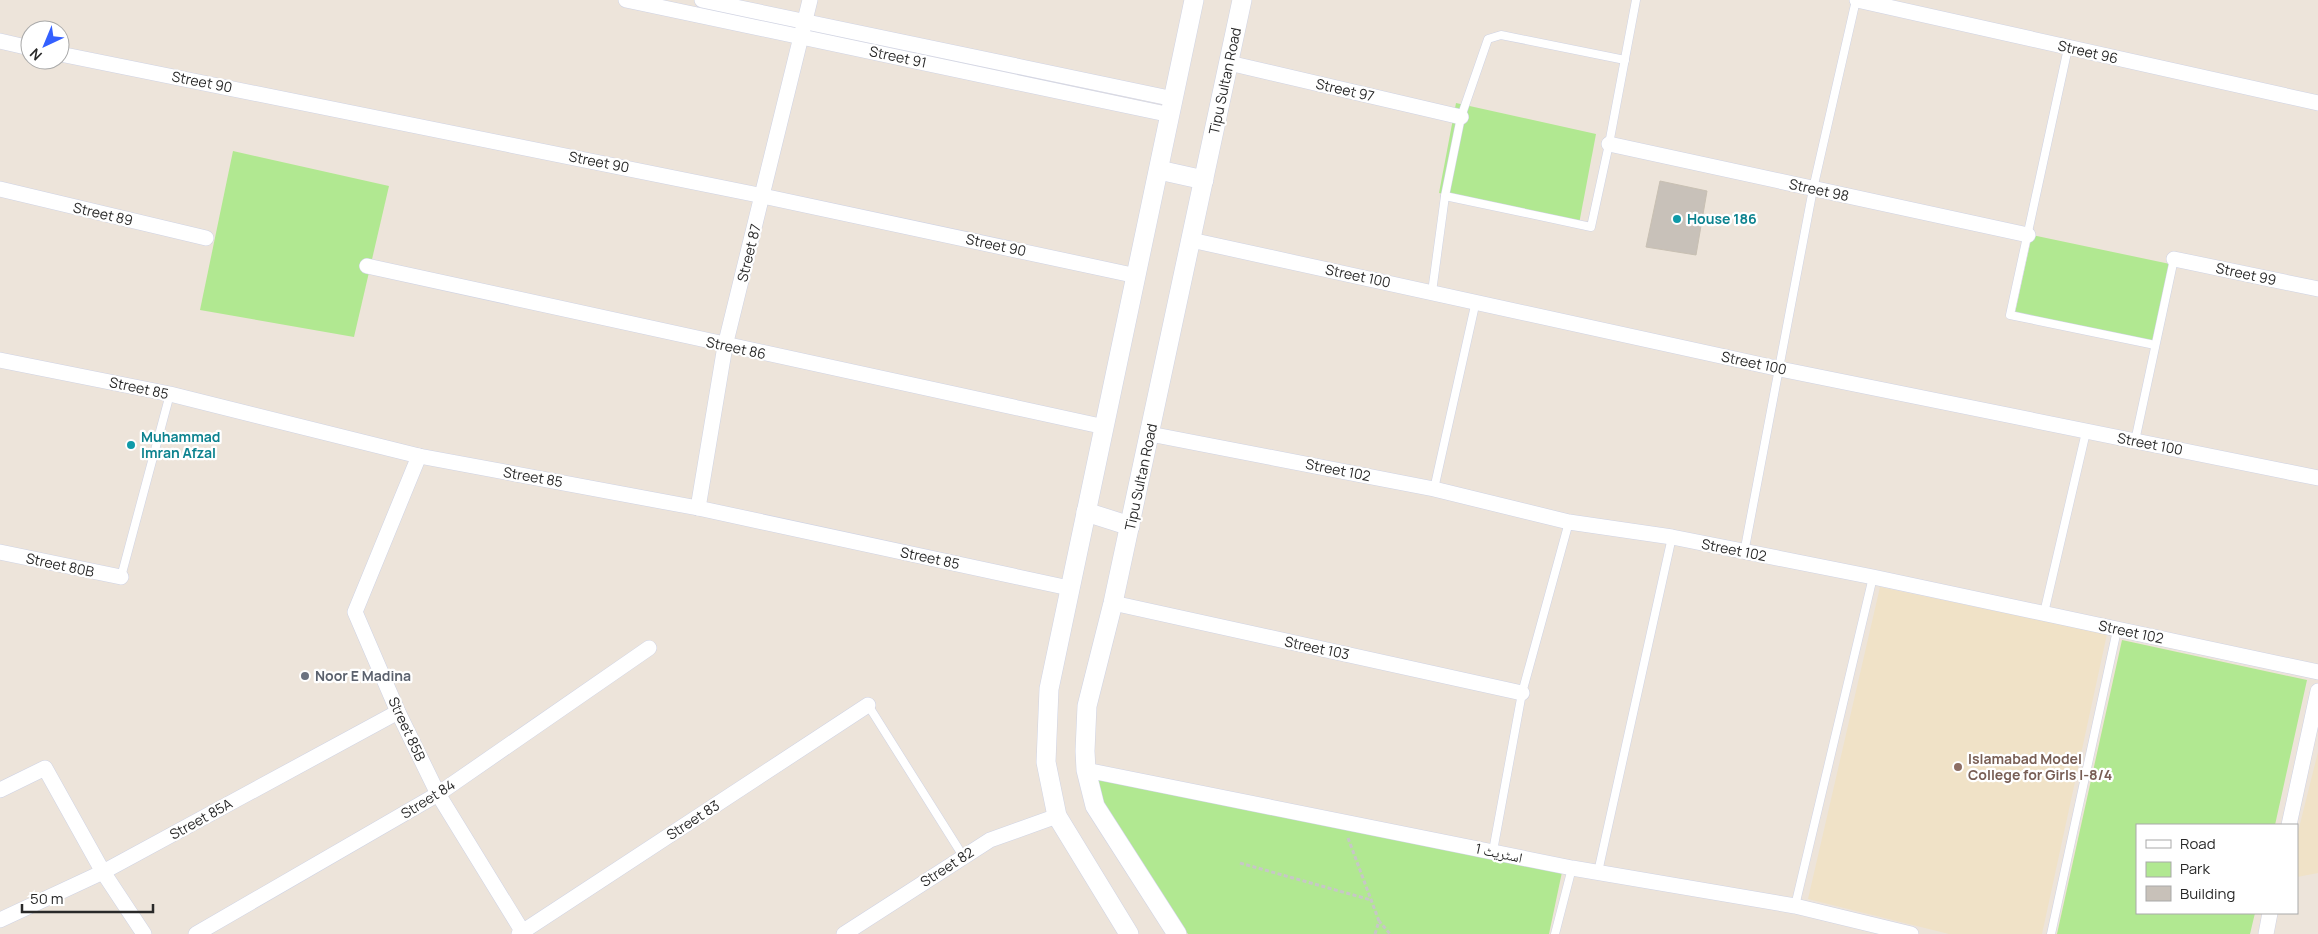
<svg xmlns="http://www.w3.org/2000/svg" width="2318" height="934" viewBox="0 0 2318 934" font-family="Manrope,'Noto Naskh Arabic',sans-serif">
<rect width="100%" height="100%" fill="#ede4da"/>
<g fill="#f0e2c7">
<path d="M1880,587L2107,634L2042,934H1949L1808,899Z"/>
<path d="M2318,752V873L2297,877V836Z"/>
</g>
<g fill="#b1e891">
<path d="M1456,103L1596,134L1579,224L1439,193Z"/>
<path d="M233,151L389,186L354,337L200,310Z"/>
<path d="M2032,235L2170,264L2152,342L2015,313Z"/>
<path d="M2122,640L2307,680L2275,825H2137V913H2255L2250,934H2057Z"/>
<path d="M1094,778L1562,872L1549,934H1188L1103,807Z"/>
</g>
<path fill="#c8c1b9" stroke="#c8c0b3" d="M1660,181L1707,191L1696,255L1646,247Z"/>
<g fill="none" stroke-linecap="round" stroke-linejoin="round">
<defs>
<g id="service">
<path d="M2068,48L2010,315L2155,345"/>
<path d="M1445,196L1591,227L1609,144L1636,0"/>
<path d="M1432,292L1445,196L1461,117L1488,39L1501,35L1625,60"/>
<path d="M2135,441L2174,259"/>
<path d="M1434,489L1476,301"/>
<path d="M1744,553L1813,189L1856,0"/>
<path d="M121,577L170,394"/>
<path d="M2044,613L2086,432"/>
<path d="M868,705L963,856"/>
<path d="M1493,851L1522,693L1569,522"/>
<path d="M1598,872L1672,537"/>
<path d="M1795,906L1873,577"/>
<path d="M1555,934L1572,868"/>
<path d="M2051,934L2117,630"/>
</g>
<g id="minor">
<path d="M626,0L1171,115"/>
<path d="M702,0L1174,99"/>
<path d="M1857,0L2318,103"/>
<path d="M0,41L30,48"/>
<path d="M60,54L763,196L1137,276"/>
<path d="M1229,63L1461,117"/>
<path d="M1609,144L2028,235"/>
<path d="M0,189L206,238"/>
<path d="M1191,240L1780,369L2318,478"/>
<path d="M2174,259L2318,289"/>
<path d="M367,266L1105,427"/>
<path d="M0,360L170,394L419,456L698,508L1069,588"/>
<path d="M1150,434L1434,489L1569,522L1672,537L1873,577L2318,672"/>
<path d="M419,456L355,612L398,712L438,794L524,934"/>
<path d="M698,508L725,346L810,0"/>
<path d="M0,552L121,577"/>
<path d="M1113,603L1522,693"/>
<path d="M1086,770L1572,868L1795,906L1911,934"/>
<path d="M0,790L45,768L103,872L144,934"/>
<path d="M2289,825L2318,691"/>
<path d="M0,920L103,872L398,712"/>
<path d="M196,934L438,794L649,648"/>
<path d="M519,934L868,705"/>
<path d="M844,934L990,840L1057,816"/>
<path d="M2266,934L2270,913"/>
</g>
<g id="tertiary">
<path d="M1159,170L1204,180"/>
<path d="M1086,512L1130,526"/>
<path d="M1129,934L1057,816L1046,762L1049,689L1194,0"/>
<path d="M1177,934L1095,806L1086,770L1085,751L1087,706L1113,603L1242,0"/>
</g>
</defs>
<use href="#service" stroke="#cfd3e4" stroke-width="9"/>
<use href="#minor" stroke="#cfd3e4" stroke-width="16"/>
<use href="#tertiary" stroke="#cfd3e4" stroke-width="20"/>
<g stroke="#c7c7c7" stroke-width="3" stroke-dasharray="4 2.5" stroke-linecap="butt">
<path d="M1348,838L1379,921"/>
<path d="M1240,863L1371,900"/>
<path d="M1375,934L1379,921L1390,934"/>
</g>
<use href="#service" stroke="#fff" stroke-width="8"/>
<use href="#minor" stroke="#fff" stroke-width="15"/>
<use href="#tertiary" stroke="#fff" stroke-width="19"/>
</g>
<g fill="#0f9aa8" stroke="#fff" stroke-width="2">
<circle cx="1677" cy="219" r="5"/>
<circle cx="131" cy="445" r="5"/>
</g>
<circle fill="#6b7280" stroke="#fff" stroke-width="2" cx="305" cy="676" r="5"/>
<circle fill="#8d6e63" stroke="#fff" stroke-width="2" cx="1958" cy="767" r="5"/>
<g text-anchor="middle" stroke-width="4.5" stroke-linejoin="round" paint-order="stroke">
<g font-size="14" fill="#292929" stroke="#fff">
<text transform="translate(2088 52) rotate(13)" y="5">Street 96</text>
<text transform="translate(898 57) rotate(12)" y="5">Street 91</text>
<text transform="translate(1225 81) rotate(-78)" y="5">Tipu Sultan Road</text>
<text transform="translate(202 82) rotate(11)" y="5">Street 90</text>
<text transform="translate(1345 90) rotate(13)" y="5">Street 97</text>
<text transform="translate(599 162) rotate(11)" y="5">Street 90</text>
<text transform="translate(1819 190) rotate(12)" y="5">Street 98</text>
<text transform="translate(103 214) rotate(13)" y="5">Street 89</text>
<text transform="translate(996 245) rotate(12)" y="5">Street 90</text>
<text transform="translate(749 253) rotate(-76)" y="5">Street 87</text>
<text transform="translate(2246 274) rotate(12)" y="5">Street 99</text>
<text transform="translate(1358 276) rotate(12)" y="5">Street 100</text>
<text transform="translate(736 348) rotate(12)" y="5">Street 86</text>
<text transform="translate(1754 363) rotate(12)" y="5">Street 100</text>
<text transform="translate(139 388) rotate(12)" y="5">Street 85</text>
<text transform="translate(2150 444) rotate(11)" y="5">Street 100</text>
<text transform="translate(1338 470) rotate(11)" y="5">Street 102</text>
<text transform="translate(533 477) rotate(10)" y="5">Street 85</text>
<text transform="translate(1141 477) rotate(-78)" y="5">Tipu Sultan Road</text>
<text transform="translate(1734 550) rotate(11)" y="5">Street 102</text>
<text transform="translate(930 558) rotate(12)" y="5">Street 85</text>
<text transform="translate(60 565) rotate(12)" y="5">Street 80B</text>
<text transform="translate(2131 632) rotate(12)" y="5">Street 102</text>
<text transform="translate(1317 648) rotate(12)" y="5">Street 103</text>
<text transform="translate(407 729) rotate(65)" y="5">Street 85B</text>
<text transform="translate(428 799) rotate(-32)" y="5">Street 84</text>
<text transform="translate(201 819) rotate(-29)" y="5">Street 85A</text>
<text transform="translate(693 820) rotate(-33)" y="5">Street 83</text>
<text transform="translate(1499 853) rotate(12)" y="5">اسٹریٹ 1</text>
<text transform="translate(947 867) rotate(-33)" y="5">Street 82</text>
</g>
<g font-size="14" font-weight="bold" fill="#0d838f" stroke="#fff" text-anchor="start">
<text x="1687" y="224">House 186</text>
<text x="141" y="442">Muhammad<tspan x="141" dy="16">Imran Afzal</tspan></text>
</g>
<g font-size="14" font-weight="bold" fill="#5b616d" stroke="#fff" text-anchor="start">
<text x="315" y="681">Noor E Madina</text>
</g>
<g font-size="14" font-weight="bold" fill="#785e54" stroke="#fff" text-anchor="start">
<text x="1968" y="764">Islamabad Model<tspan x="1968" dy="16">College for Girls I-8/4</tspan></text>
</g>
</g>
<rect x="2136" y="824" width="162" height="90" fill="#ffffff" stroke="#a9a9a9"/>
<rect x="2146" y="840" width="25" height="8" fill="#ffffff" stroke="#a9a9a9"/>
<text x="2180" y="849" font-size="15" fill="#292929">Road</text>
<rect x="2146" y="862" width="25" height="15" fill="#b1e891" stroke="#a9a9a9"/>
<text x="2180" y="874" font-size="15" fill="#292929">Park</text>
<rect x="2146" y="886" width="25" height="15" fill="#c8c1b9" stroke="#a9a9a9"/>
<text x="2180" y="899" font-size="15" fill="#292929">Building</text>
<g transform="translate(45 45) rotate(224)"><circle r="24" fill="#ffffff" stroke="#a9a9a9"/>
<path d="M0-4L9 19L0 12L-9 19Z" fill="#3460ff"/>
<text y="-8" font-size="14" font-weight="bold" text-anchor="middle" fill="#292929">N</text>
</g>
<path d="M22 904v8h131v-8" fill="none" stroke="#292929" stroke-width="2.5"/>
<text x="30" y="904" font-size="15" fill="#292929" stroke="#ffffff" stroke-width="4" paint-order="stroke">50 m</text>
</svg>
